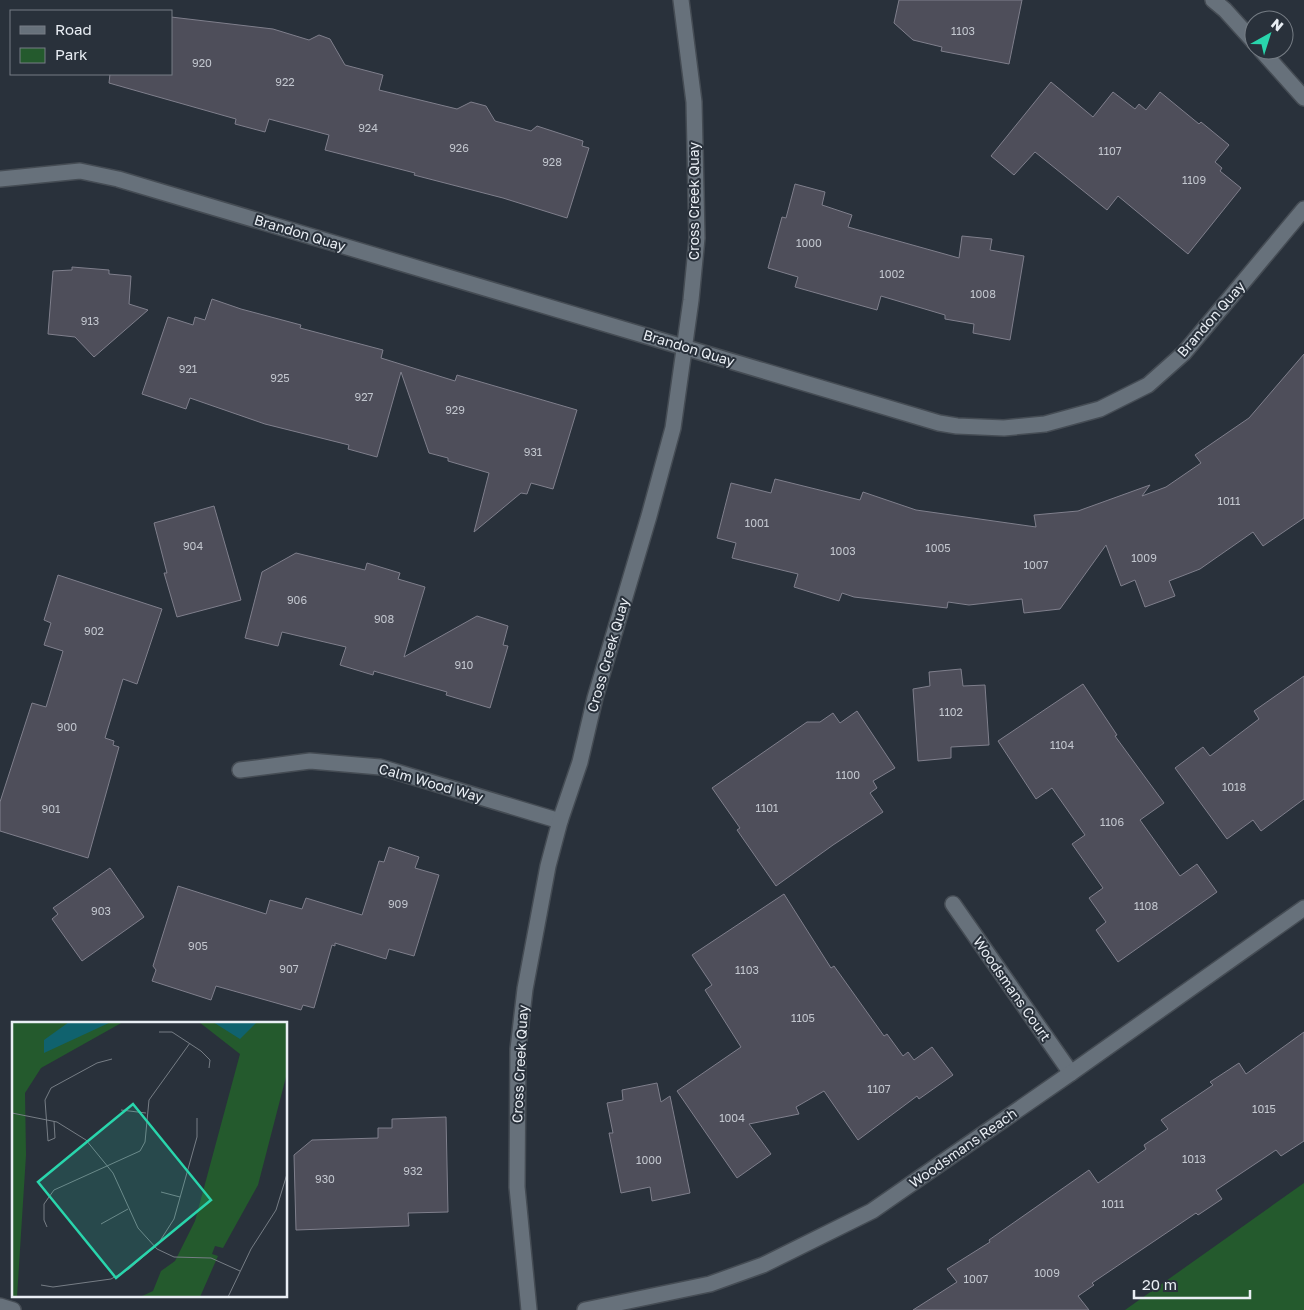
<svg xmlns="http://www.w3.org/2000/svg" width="1304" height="1310" viewBox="0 0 1304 1310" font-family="'Golos Text',sans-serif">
<rect width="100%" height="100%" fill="#29313b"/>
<path fill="#245a2d" d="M1304,1183V1310H1125Z"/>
<g fill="#4e4e5a" stroke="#7f7f8c">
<path d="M899,0H1022L1009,64L941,51L942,47L913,40L894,23Z"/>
<path d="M171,17L273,29L309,40L319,35L330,39L345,65L383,75L379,90L457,109L471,102L486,106L495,121L531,131L537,126L583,141L582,146L589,148L567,218L503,198L414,175L415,173L325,150L329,135L269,119L265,132L235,124L236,119L109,83L110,74H171Z"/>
<path d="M1051,82L1093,117L1113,92L1135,109L1139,104L1146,110L1160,92L1199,124L1201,122L1229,145L1215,162L1222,168L1220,171L1241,188L1188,254L1118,196L1107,210L1035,152L1014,175L991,156Z"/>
<path d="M795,184L825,192L822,205L852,215L848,227L959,258L962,236L992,239L990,250L1024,256L1010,340L973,333L974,324L945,319V315L881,296L877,310L795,287L798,277L768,268L782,217L786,218Z"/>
<path d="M72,267L109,270V274L131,276L129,304L148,310L94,357L75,337L48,334L53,271L72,270Z"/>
<path d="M212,299L241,309L301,325L300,328L383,350L381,358L455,381L457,375L577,410L553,489L531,483L527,494L521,493L474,532L489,473L448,461V458L429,453L401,372L377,457L348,449L349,445L265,424L190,398L186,409L142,394L168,317L193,325L195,317L205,320Z"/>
<path d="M1304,354V518L1263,546L1253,532L1200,569L1169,581L1175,596L1145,607L1135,580L1121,586L1106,545L1060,609L1024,613L1022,599L969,605L948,602L947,608L854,597L842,593L839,601L794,587L798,574L732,558L736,543L717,538L731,483L771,493L775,479L860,500L863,492L916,510L1036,527L1034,515L1078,511L1150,485L1142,496L1166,487L1201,463L1195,455L1249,418Z"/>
<path d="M214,506L241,600L177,617L164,573H167L154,523Z"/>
<path d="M296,553L365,570L367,563L400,573L398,579L425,587L404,657L477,616L508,626L503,645L508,646L490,708L446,695L447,692L377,672L374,671L373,675L340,665L346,647L282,632L278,646L245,638L262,572Z"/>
<path d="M58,575L162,609L137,684L123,679L105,738L114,741L113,745L119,747L88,858L0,831V802L32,703L46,707L63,651L44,645L51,623L44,620Z"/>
<path d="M961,669L963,686L985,685L989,745L951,747V758L918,761L913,689L930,686L929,672Z"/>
<path d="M1304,676V799L1261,831L1253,820L1227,839L1175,768L1203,747L1210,756L1259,719L1254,711Z"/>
<path d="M1083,684L1117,735L1115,736L1164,803L1140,820L1180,876L1197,864L1217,892L1118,962L1096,930L1106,922L1089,898L1103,888L1072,844L1085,835L1052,788L1036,799L998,741Z"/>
<path d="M857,711L895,768L873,781L877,788L870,793L883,812L833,845L776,886L737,830L740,828L712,788L807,722H820L833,713L840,723Z"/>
<path d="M389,847L419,857L415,868L439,875L414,956L389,949L386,959L335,943V946L332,945L314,1008L303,1005L301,1010L216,986L211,1000L152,981L156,970L153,966L178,886L266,914L270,900L302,909L306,898L362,915L379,861L384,862Z"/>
<path d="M110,868L144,917L82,961L52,919L58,914L53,908Z"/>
<path d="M784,894L831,968L834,966L884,1036L887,1034L903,1056L908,1052L914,1060L932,1047L953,1075L919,1099L917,1096L858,1140L824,1091L796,1107L799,1114L749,1124L771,1154L737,1178L677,1091L741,1047L705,990L712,985L692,955Z"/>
<path d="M1304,1032V1141L1281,1156L1276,1150L1216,1190L1222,1199L1198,1215L1196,1213L1092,1283L1094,1285L1078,1296L1089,1310H913L957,1282L947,1269L990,1242L989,1240L1089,1170L1098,1183L1146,1149L1144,1145L1168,1129L1161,1120L1213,1085L1210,1082L1239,1063L1246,1074Z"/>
<path d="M657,1083L661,1102L670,1096L690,1193L652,1201L650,1187L621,1193L609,1133H613L607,1103L623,1100L622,1090Z"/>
<path d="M446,1117L448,1212L408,1213L409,1226L296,1230L294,1155L312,1140L378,1138V1128H392V1119Z"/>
</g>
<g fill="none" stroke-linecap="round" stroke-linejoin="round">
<defs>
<g id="street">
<path d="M1213,0L1225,10L1254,42"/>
<path d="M1261,50L1304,98"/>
<path d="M0,179L80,171L118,179L939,423L957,426L1004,428L1045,424L1100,409L1148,385L1184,353L1304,209"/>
<path d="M240,770L310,761L380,767L560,821"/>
<path d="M953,904L1071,1073"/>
<path d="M0,1306L13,1310"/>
<path d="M529,1310L517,1187L518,1049L525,989L548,866L560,821L580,762L595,698L649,516L673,428L691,300L697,238L694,102L681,0"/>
<path d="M585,1310L710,1284L763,1265L872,1211L1071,1073L1304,908"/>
</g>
</defs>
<use href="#street" stroke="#454c54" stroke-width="18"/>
<use href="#street" stroke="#67717b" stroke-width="15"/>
</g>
<g text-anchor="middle" stroke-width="4" stroke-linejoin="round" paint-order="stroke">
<g font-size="11" fill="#c2c6ce">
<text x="963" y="35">1103</text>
<text x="202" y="67">920</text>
<text x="285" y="86">922</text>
<text x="368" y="132">924</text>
<text x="459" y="152">926</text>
<text x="1110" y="155">1107</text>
<text x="552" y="166">928</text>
<text x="1194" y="184">1109</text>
<text x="809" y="247">1000</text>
<text x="892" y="278">1002</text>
<text x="983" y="298">1008</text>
<text x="90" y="325">913</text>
<text x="188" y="373">921</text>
<text x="280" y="382">925</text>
<text x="364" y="401">927</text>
<text x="455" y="414">929</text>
<text x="533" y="456">931</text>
<text x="1229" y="505">1011</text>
<text x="757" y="527">1001</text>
<text x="193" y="550">904</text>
<text x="938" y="552">1005</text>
<text x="843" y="555">1003</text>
<text x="1144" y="562">1009</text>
<text x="1036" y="569">1007</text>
<text x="297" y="604">906</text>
<text x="384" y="623">908</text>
<text x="94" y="635">902</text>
<text x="464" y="669">910</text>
<text x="951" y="716">1102</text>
<text x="67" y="731">900</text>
<text x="1062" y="749">1104</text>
<text x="848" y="779">1100</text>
<text x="1234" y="791">1018</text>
<text x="767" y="812">1101</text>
<text x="51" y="813">901</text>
<text x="1112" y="826">1106</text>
<text x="398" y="908">909</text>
<text x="1146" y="910">1108</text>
<text x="101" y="915">903</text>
<text x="198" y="950">905</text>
<text x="289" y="973">907</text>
<text x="747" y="974">1103</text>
<text x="803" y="1022">1105</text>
<text x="879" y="1093">1107</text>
<text x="1264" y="1113">1015</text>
<text x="732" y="1122">1004</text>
<text x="1194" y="1163">1013</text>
<text x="649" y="1164">1000</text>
<text x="413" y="1175">932</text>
<text x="325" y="1183">930</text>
<text x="1113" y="1208">1011</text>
<text x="1047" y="1277">1009</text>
<text x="976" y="1283">1007</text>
</g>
<g font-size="14" fill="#e9eef4" stroke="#29313b">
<text transform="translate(694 201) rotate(-90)" y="5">Cross Creek Quay</text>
<text transform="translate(300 233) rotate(17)" y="5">Brandon Quay</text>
<text transform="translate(1211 319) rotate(-49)" y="5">Brandon Quay</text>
<text transform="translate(689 348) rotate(17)" y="5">Brandon Quay</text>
<text transform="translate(608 655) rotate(-74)" y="5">Cross Creek Quay</text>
<text transform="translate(431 783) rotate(16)" y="5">Calm Wood Way</text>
<text transform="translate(1012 989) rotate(55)" y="5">Woodsmans Court</text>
<text transform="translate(520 1064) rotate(-87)" y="5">Cross Creek Quay</text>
<text transform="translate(963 1148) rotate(-35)" y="5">Woodsmans Reach</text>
</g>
</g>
<g transform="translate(12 1022)">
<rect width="275" height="275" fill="#29313b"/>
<path d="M0,0H111L29,46L13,71L14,133L5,275H0ZM187,0H275V51L246,163L211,226L203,224L200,232L206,234L188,275H128L141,269L149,249L163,239L183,199L228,32Z" fill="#245a2d"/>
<path d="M57,0H99L32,31V18ZM201,0H245L228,17Z" fill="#10626e"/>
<path fill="none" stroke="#767d85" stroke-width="1" d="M147,10H160L189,29L198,38L197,46M109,88L134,91M0,91L45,100L74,118L101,151L126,206L145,227L162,235L199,236L228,249M42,99L43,116L36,119L33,78L39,66L85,41L100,37M149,170L168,175M89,202L116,187M35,205L32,198V182L42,168L128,129L133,120L137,78L178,21M29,263L41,265L99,257L117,247L146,222L162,197L185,115V96M216,275L239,227L264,188L275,152"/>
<path fill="#29d5ac" fill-opacity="0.15" stroke="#29d5ac" stroke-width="2.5" d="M121,82L199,178L104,256L26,160Z"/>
<rect width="275" height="275" fill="none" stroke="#e9eef4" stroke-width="2.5"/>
</g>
<rect x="10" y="10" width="162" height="65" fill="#29313b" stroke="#767d85"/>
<rect x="20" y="26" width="25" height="8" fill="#67717b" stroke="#767d85"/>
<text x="55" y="35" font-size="15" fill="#e9eef4">Road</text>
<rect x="20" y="48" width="25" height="15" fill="#245a2d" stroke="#767d85"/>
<text x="55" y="60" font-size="15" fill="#e9eef4">Park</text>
<g transform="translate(1269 35) rotate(39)"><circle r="24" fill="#29313b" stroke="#767d85"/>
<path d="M0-4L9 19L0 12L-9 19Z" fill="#29d5ac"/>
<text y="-8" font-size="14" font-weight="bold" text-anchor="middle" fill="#e9eef4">N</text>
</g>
<path d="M1134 1290v8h116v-8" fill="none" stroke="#e9eef4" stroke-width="2.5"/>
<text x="1142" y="1290" font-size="15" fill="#e9eef4" stroke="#29313b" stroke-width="4" paint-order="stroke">20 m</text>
</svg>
